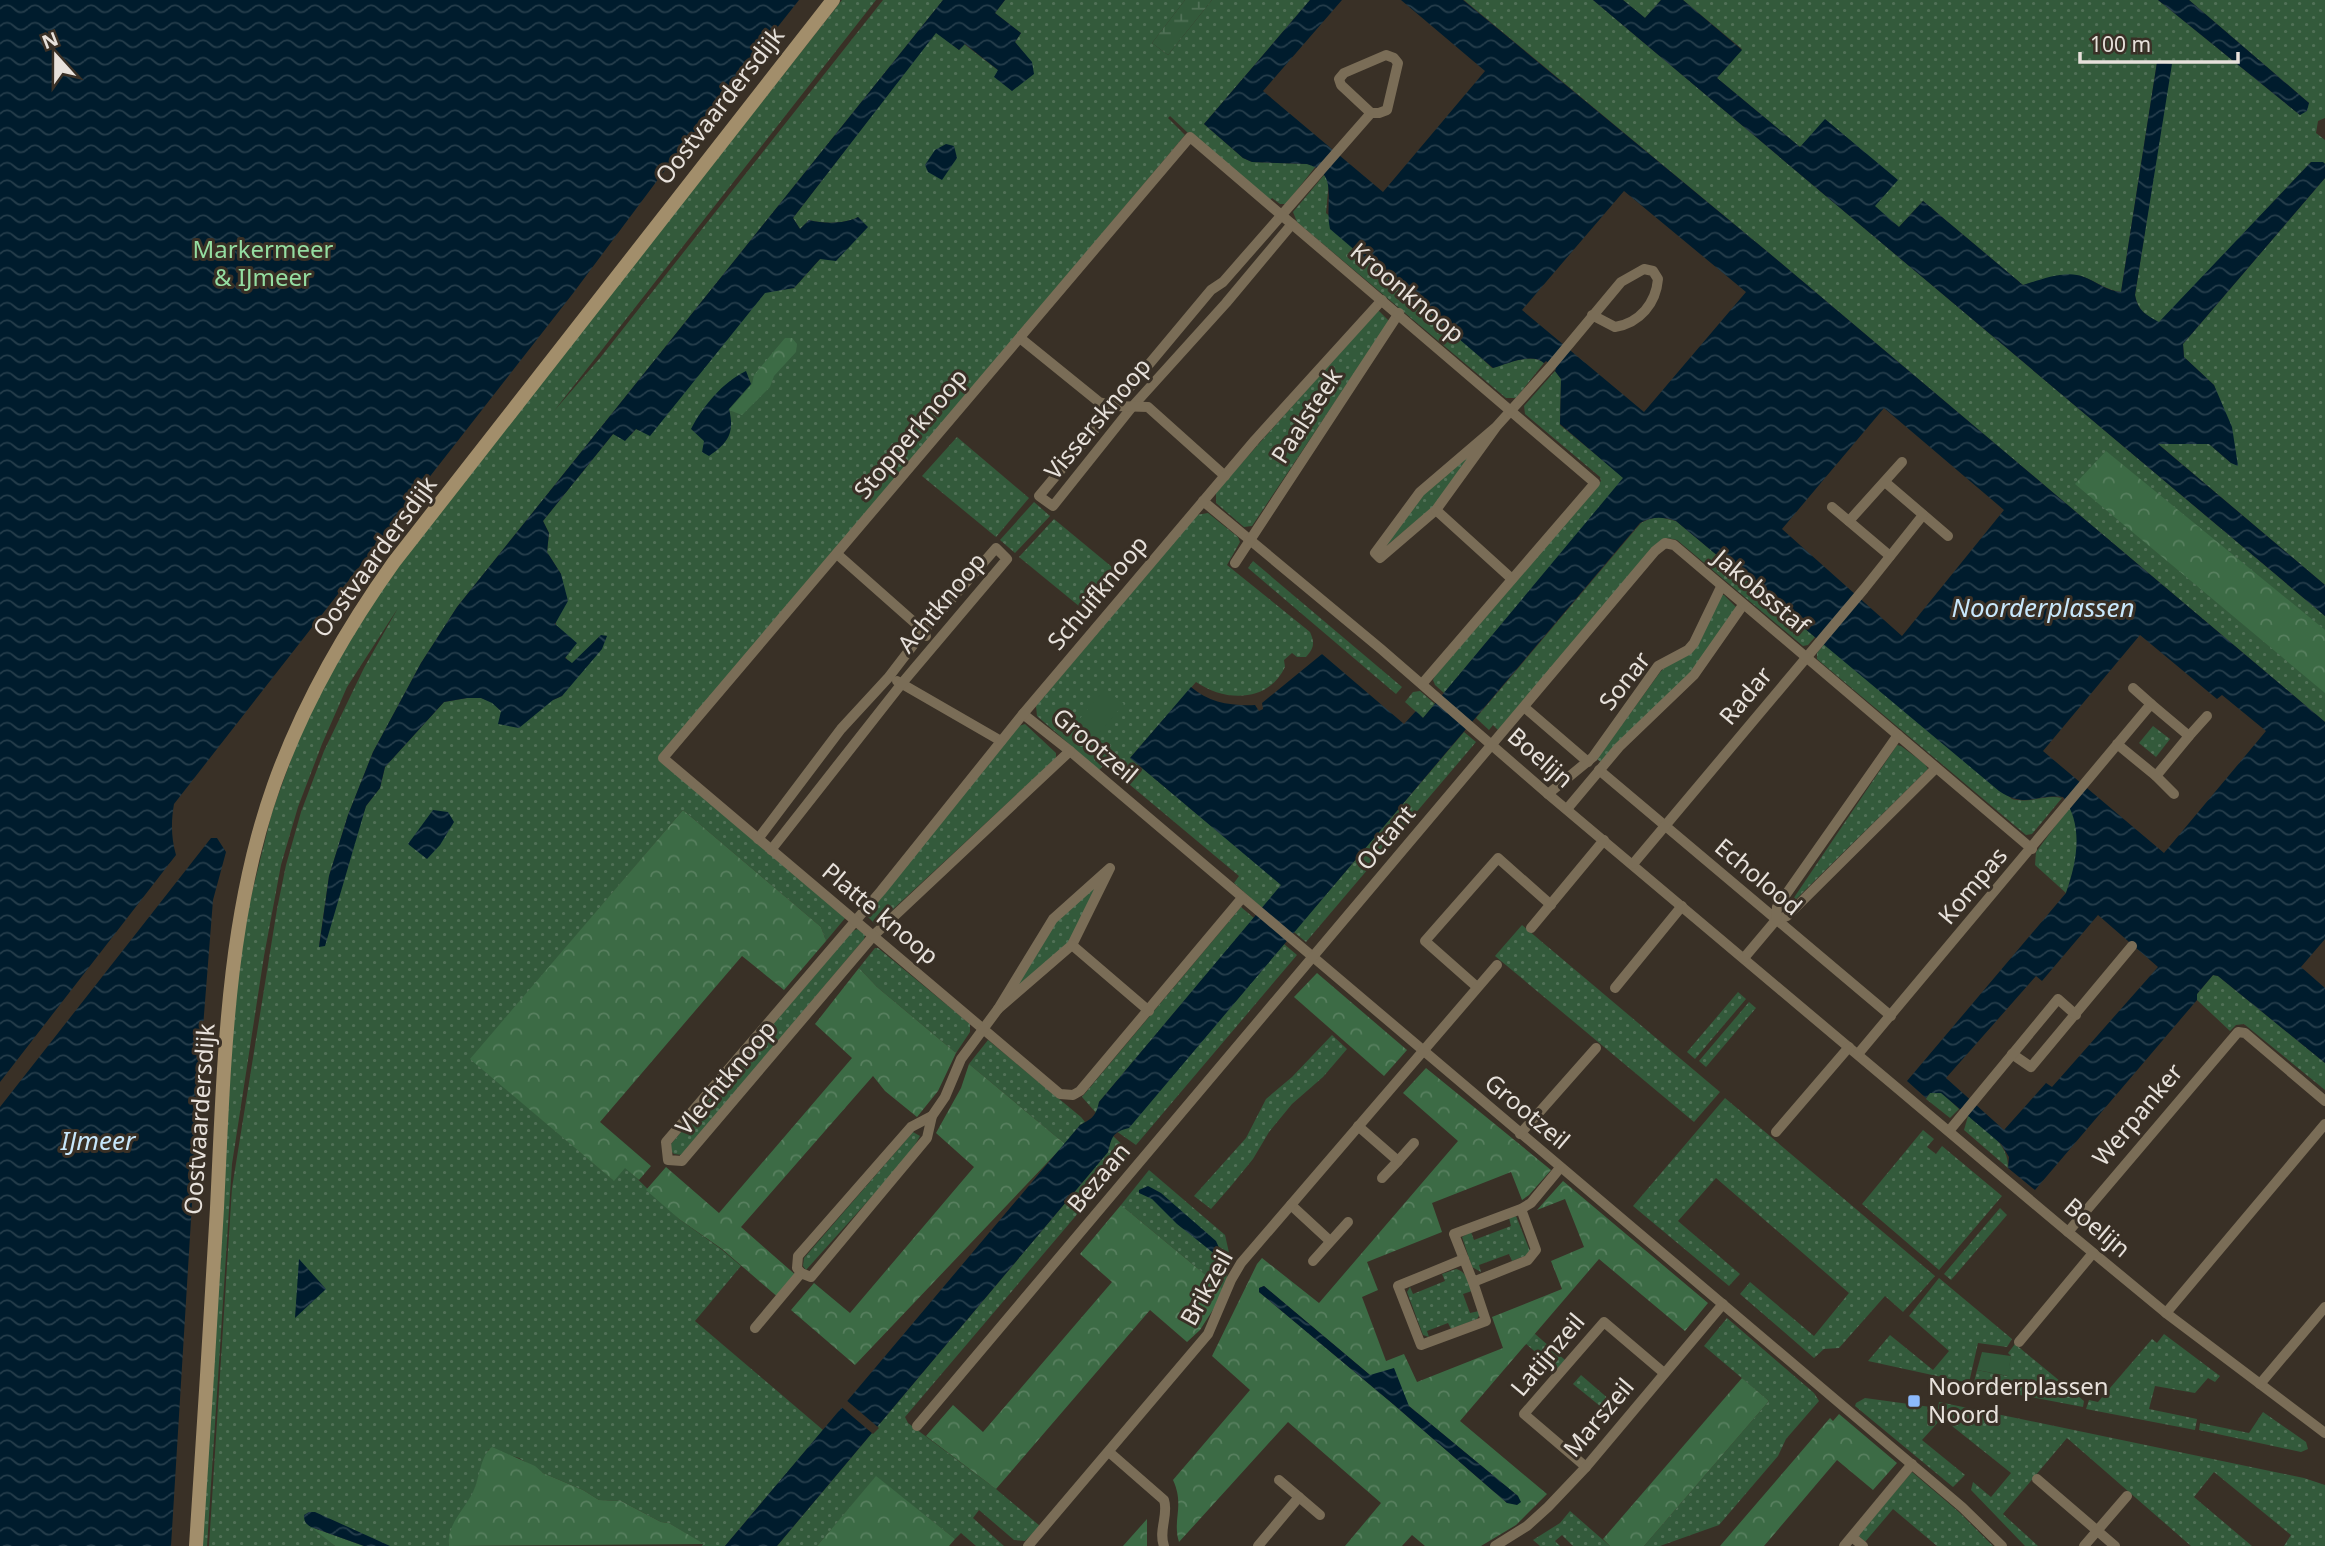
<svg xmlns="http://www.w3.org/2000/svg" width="2325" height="1546" viewBox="0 0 2325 1546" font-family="'Noto Sans',sans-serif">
<defs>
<pattern id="grass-dots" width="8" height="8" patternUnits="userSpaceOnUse" patternTransform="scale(1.75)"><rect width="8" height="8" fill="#335a3b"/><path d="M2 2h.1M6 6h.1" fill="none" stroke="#517157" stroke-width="1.8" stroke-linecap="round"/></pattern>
<pattern id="forest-crowns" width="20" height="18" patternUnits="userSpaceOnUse" patternTransform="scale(1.75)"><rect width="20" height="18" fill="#3c6b45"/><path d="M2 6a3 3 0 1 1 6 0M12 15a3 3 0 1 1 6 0" fill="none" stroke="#58805f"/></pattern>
<pattern id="wetland-marsh" width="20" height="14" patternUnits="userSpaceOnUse" patternTransform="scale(1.75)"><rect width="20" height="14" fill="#335a3b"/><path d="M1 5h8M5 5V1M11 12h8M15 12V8" fill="none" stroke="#517157"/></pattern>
<pattern id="water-waves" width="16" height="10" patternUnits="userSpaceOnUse" patternTransform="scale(1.75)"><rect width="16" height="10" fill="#001c2d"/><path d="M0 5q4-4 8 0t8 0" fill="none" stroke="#253d4b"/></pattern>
</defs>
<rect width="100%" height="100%" fill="#393026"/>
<g fill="url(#grass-dots)">
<path d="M842,0H876L554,411L600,358L883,0H943L457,607L421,663L373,752L348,815L329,876L319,946L366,806L380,788L385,767L444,702L467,698H481L492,702L501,711L553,700L562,696L601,635L572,664C547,644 558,601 561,574L547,552L549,533L543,521L613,434L631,435L636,429L650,435L765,292L794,288L820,259L867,227L858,217C845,224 824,224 809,220L800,229L793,218L936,32L959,50L964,44L999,71L1031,62L1015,42L1021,33L995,13L1005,0H1185L1152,43L1168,55L1212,0H1310L1204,124L1243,158L1252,162L1307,164L1316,166L1286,204H1280L1272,198L1270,200L1190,132L1188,133L1170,116L1168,118L1185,135L660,759L846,917L826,941L821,927L683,810L471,1059L613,1180L625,1167L679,1219L721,1249L741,1266L695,1321L823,1430L725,1546H702L703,1544L669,1523L661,1522L621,1501L599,1500L583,1490L543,1473L519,1458L489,1449C483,1463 479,1477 474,1491C467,1508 447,1526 449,1546H364L313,1527L335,1546H209L232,1188L277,909L286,865L301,812L324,751L364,668L398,608L347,687L322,744L298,807L281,865L264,956L232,1164L207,1546H201L236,982L246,917L272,812L301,732L328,675L396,567Z"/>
<path d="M1464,0H1593L2325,616V722L1769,253Z"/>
<path d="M1623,0H1661L1645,18Z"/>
<path d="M1683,0H2158L2300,115L2309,103L2189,0H2325V118L2318,121L2316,133L2325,140V164L2322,162H2311L2159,323C2146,315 2138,311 2135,295L2171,64L2157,62L2121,292C2107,290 2097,282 2084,277C2072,272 2036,281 2023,285L1923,201L1899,227L1874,206L1897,180L1826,120L1800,147L1717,78L1742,49Z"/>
<path d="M1324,175L1329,180L1326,213L1492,368C1507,364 1532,352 1544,363L1516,398H1506L1297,222L1293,212Z"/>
<path d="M2325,178V585L2157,443L2209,444L2231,463L2220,402L2214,385L2184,357L2183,344Z"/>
<path d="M1378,310L1389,321L1252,526L1244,527L1216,503V492Z"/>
<path d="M1555,371L1561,379L1560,425L1624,478L1444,693L1435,685L1433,680L1435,676L1601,481L1600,477L1525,414L1524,406Z"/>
<path d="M957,437L1029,498L996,537L922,476Z"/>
<path d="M1476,447L1438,503L1380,551L1422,494Z"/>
<path d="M1034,502L1050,516L1015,553L1000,540Z"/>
<path d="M1208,513L1238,537L1240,542L1227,565L1310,632C1315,643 1314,648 1306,657H1297L1292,653L1284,660L1285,667C1268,703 1225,702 1196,682L1130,758L1282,885L1262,908L1234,883L1239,876L1105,764L1099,770L1037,716L1036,706L1196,515Z"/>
<path d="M1659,517L1676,521L1815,637L1808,645L1803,646L1677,540L1667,538L1659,542L1498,730L1493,725L1489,730L1476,718L1641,523L1649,519Z"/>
<path d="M1054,519L1118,572L1085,611L1019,557Z"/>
<path d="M1253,561L1402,687L1396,694L1248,568Z"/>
<path d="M1720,595H1724L1737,608L1692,673L1602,763L1597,759L1661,671L1673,661L1691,653Z"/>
<path d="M1824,644L2012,799C2030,804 2044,794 2062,798L2032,834L2026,835L1817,659V653Z"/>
<path d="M1420,691L1435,704L1423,718L1405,702L1413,692Z"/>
<path d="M1025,724L1056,753V758L876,925L866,915L1016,727Z"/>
<path d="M2153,726L2170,739L2156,757L2139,743Z"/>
<path d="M1464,732L1476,742L1306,942L1294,932Z"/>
<path d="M1897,745L1901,746L1925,764L1928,769L1787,908Z"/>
<path d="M2070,806C2084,833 2076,866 2066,893L2035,865L2036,852Z"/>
<path d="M1102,880L1067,945L1010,994L1056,922Z"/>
<path d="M1241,907L1254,918L1099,1102L1097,1114L1082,1097Z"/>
<path d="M1522,925L1720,1092L1694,1122L1495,956Z"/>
<path d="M858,929L865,935L864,939L682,1155L674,1154L670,1150L671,1144L852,931Z"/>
<path d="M1284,944L1297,955L1136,1145L1116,1131L1129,1127Z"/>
<path d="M875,948H878L970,1024V1032L956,1053L877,987L859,968Z"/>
<path d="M2213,975L2218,976L2325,1063V1090L2244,1024L2236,1025L2230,1031L2197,1000V994Z"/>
<path d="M1738,992L1746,999L1695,1059L1687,1052Z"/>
<path d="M1749,1002L1756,1008L1706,1067L1699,1061Z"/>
<path d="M1332,1035L1347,1049L1323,1077L1292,1104L1269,1132L1253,1159L1231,1186L1211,1209L1194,1196L1246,1138L1266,1099L1292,1077Z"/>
<path d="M988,1040L1081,1117L1085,1122L1080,1125L1065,1144L969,1064Z"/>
<path d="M1935,1092H1941L1959,1109L1950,1118L1926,1099L1930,1093Z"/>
<path d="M1725,1098L1935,1276L1903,1312L1885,1296L1839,1348L1824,1349L1814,1358L1740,1294L1750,1282L1814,1336L1849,1293L1716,1178L1678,1221L1740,1274L1729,1286L1633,1206Z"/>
<path d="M1968,1116C1986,1131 2009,1143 2008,1168L1964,1130Z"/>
<path d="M1923,1130L1934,1139L1927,1147L1936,1154L1942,1146L2002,1196L1939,1270L1862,1204Z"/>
<path d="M913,1132L920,1136L910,1154L806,1270L803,1266L804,1258Z"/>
<path d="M1112,1135L1130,1152L905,1417L908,1423L996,1489L1040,1526L1025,1541L1014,1540L979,1510L973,1518L1004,1546H976L961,1533L955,1539L876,1477L817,1546H777L1108,1152Z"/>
<path d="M1149,1170L1225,1235L1230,1257L1225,1291L1121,1205Z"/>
<path d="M2000,1208L2007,1215L1951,1280L1944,1274Z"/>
<path d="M1516,1216L1530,1251L1525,1256L1512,1261L1509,1254L1479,1265L1481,1272L1472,1267L1462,1237L1471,1232L1474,1240L1511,1226L1509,1218Z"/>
<path d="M1456,1269C1466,1271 1468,1282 1472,1291L1463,1294L1470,1313L1479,1311L1480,1314L1477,1319L1451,1329L1448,1323L1427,1331L1429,1337L1423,1335L1407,1292L1410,1287L1413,1294L1445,1281L1442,1274Z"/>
<path d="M1939,1278L2012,1339L2007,1347L1978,1343L1969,1383L1868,1361L1890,1335L1933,1370L1949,1351L1909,1316Z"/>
<path d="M1727,1318L1814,1393L1819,1401L1786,1439L1778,1456L1719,1525L1660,1546H1644L1769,1401L1704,1346Z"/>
<path d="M1534,1333L1565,1360L1556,1370L1525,1343Z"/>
<path d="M2164,1334L2220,1376L2215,1382L2208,1378L2195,1393L2155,1386L2149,1409L2197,1419L2195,1430L2086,1409L2089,1400L2098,1402L2152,1339L2157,1343Z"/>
<path d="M2015,1344L2084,1401L2083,1407L1973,1386L1977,1370L2007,1376L2011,1356L2008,1353Z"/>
<path d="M1581,1375L1618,1407L1611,1415L1573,1384Z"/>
<path d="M1865,1398L1938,1408L1939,1402L2304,1478L2325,1485V1546H2284L2291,1535L2214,1472L2194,1497L2252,1546H2191L2067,1438L2003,1514L2038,1546H2025L1971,1490L1973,1482L1991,1497L2011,1473L1942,1418L1922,1440L1965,1475L1953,1487L1855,1406L1856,1403Z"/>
<path d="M2263,1412L2306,1442L2308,1449L2301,1452L2199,1430L2200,1423L2249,1433Z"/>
<path d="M1912,1472L1959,1512L1993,1546H1937L1893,1509L1865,1542L1858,1535Z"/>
<path d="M1570,1511L1610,1546H1573L1562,1535L1555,1541L1560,1546H1540L1533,1540L1560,1523Z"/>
</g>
<g fill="url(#forest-crowns)" fill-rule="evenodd">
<path d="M785,338H792L797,344L796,352L774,376L770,387L742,415L729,410L752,384L754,375Z"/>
<path d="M2106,451L2325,630V693L2075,484Z"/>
<path d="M683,810L821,927L826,941L784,990L742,956L600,1122L651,1166L639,1180L625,1168L614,1181L470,1059Z"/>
<path d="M859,968L877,987L956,1053L938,1091L917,1117L885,1091L873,1076L741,1227L798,1277L780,1299L722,1249L679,1219L646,1190L666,1167L719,1213L852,1058L815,1024Z"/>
<path d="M1317,973L1407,1050L1384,1076L1294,997Z"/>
<path d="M969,1064L1065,1144L855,1365L791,1310L814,1283L850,1313L974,1167L936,1133L961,1088Z"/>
<path d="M1426,1068L1551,1170L1529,1195L1522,1200L1511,1172L1432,1203L1442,1232L1367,1262L1378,1290L1362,1297L1386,1361L1404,1354L1417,1382L1503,1348L1492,1317L1562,1289L1551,1261L1584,1247L1565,1199L1537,1210L1563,1181L1708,1303L1685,1331L1599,1259L1460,1421L1547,1494L1516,1525L1481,1546H1425L1412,1535L1402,1546H1345L1381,1503L1288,1422L1179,1542C1172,1519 1185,1506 1173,1480L1250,1390L1212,1356L1257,1264L1262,1258L1319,1303L1458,1141L1403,1093ZM1264,1286L1370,1375L1405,1400L1409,1406L1518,1496L1507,1503L1393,1404L1259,1292V1288Z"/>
<path d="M1121,1205L1225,1291L1200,1330L1187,1342L1150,1310L996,1489L926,1436L953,1405L983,1432L1112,1282L1080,1254Z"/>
<path d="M1742,1378L1769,1401L1644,1546H1610L1603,1539Z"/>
<path d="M1839,1414L1897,1463L1873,1490L1837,1460L1764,1546H1720L1830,1418L1833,1421Z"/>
<path d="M492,1447L535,1466L543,1473L583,1490L599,1500L621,1501L661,1522L669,1523L704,1544L449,1546C446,1525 465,1509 473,1492C480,1478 480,1456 492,1447Z"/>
<path d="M876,1476L955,1539L949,1546H817Z"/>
<path d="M1147,1519V1546H1123Z"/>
<path d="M311,1527L364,1546H335Z"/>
</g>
<path fill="url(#wetland-marsh)" d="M1185,0H1212L1168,55L1152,43Z"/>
<g fill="#335a3b">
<path d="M1105,689L1124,704L1088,746L1070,730Z"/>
<path d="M1982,1352L2011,1356L2008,1376L1977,1370Z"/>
</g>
<g fill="url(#water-waves)" fill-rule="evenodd">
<path d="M0,0H799L674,158L574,292L174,804C171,821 171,838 176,855L0,1082Z"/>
<path d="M943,0H1005L995,13L1021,33L1015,42L1032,62L1034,74L1012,91L994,77L998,70L965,44L959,50L936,33L793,218L800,229L809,220C824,224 845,224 858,217L868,227L836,261L820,259L794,288L765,293L650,436L636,429L625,441L613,434L543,521L549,533L547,552L561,574L568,601L555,624L577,643L565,658L572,663L601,635L607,636L602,649L562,696L553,700L519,728L498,724L501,711L492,703L481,698H467L444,702L385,767L380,788L366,806L325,946L319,947L329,876L348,815L373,752L421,663L457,607Z"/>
<path d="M1310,0H1342L1263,91L1383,192L1485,71L1401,0H1463L1769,253L2325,722V939L2301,967L2325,988V1063L2218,976L2213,975L2197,994V1000L2035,1190L2008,1168L2009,1157L2001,1144L1941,1093H1930L1926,1098L1907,1081L2066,893C2077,862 2084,825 2063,797C2034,794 2027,809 1999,791L1676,521C1663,517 1653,516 1640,523L1129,1128C1113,1132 1112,1136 1108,1152L777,1546H725L1080,1125C1092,1119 1096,1116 1099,1102L1281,885L1130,758L1191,687C1209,703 1232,706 1255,705L1259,711L1263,709L1262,703L1322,654L1404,724L1416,711L1423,718L1623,478L1560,424L1561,379L1555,371L1556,369L1546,361L1544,363C1532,352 1507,364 1493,368L1330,229C1324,200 1340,174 1307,164L1252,162L1243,158L1204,124ZM1624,191L1746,292L1644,412L1522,310ZM1884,408L2004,510L1902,636L1782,529ZM2140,635L2217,699L2222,695L2266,731L2164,853L2043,751ZM2098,915L2158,967L2052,1087L2046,1083L2004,1130L1946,1078L2036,976L2042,981Z"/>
<path d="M1593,0H1623L1645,18L1661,0H1683L1742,50L1717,78L1800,147L1825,119L1898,180L1875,206L1899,227L1923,201L2023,285C2040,280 2066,269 2084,277C2097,282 2107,291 2121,292L2157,62L2172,64L2135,295C2138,311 2146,315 2159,322L2311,162H2323L2325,164V178L2183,344L2184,357L2214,385L2232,427L2238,466L2231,463L2209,444H2158L2325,585V616Z"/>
<path d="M2158,0H2189L2309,103L2307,111L2300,115Z"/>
<path d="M946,144L954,146L957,158L942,180L928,172L925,165L935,150Z"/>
<path d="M746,371L751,384L729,409C735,433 728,443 709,456L702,452L704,441L691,429C703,406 723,382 746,371Z"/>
<path d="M433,810L448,812L454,822L440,845L427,859L408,844Z"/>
<path d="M211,838H217L226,852L213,900L202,1040L171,1546H0V1107Z"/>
<path d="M1148,1186L1161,1193L1216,1241L1220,1250L1216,1255L1177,1224L1152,1199L1139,1193V1190Z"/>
<path d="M299,1259L326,1289L295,1318Z"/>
<path d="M1264,1286L1370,1375L1394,1368L1409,1406L1518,1496L1521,1502L1517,1505L1507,1503L1393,1404L1259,1292V1288Z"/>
<path d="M309,1512H315L390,1546H364L311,1527C306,1524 304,1522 304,1515Z"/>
</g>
<path fill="#393026" d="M845,1399L879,1428L873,1434L839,1405Z"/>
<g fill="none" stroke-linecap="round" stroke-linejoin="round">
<g stroke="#7a6d57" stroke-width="10">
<path d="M1292,224L1226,303L1132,407L1053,506L1039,496L1211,290L1223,282L1371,113H1379L1387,110L1398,63L1394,58L1386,55L1344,73L1339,79L1341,85L1371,113"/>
<path d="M1020,338L1099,402L1115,406L1148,407L1225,476"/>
<path d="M1496,427L1436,510L1380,558L1375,553L1420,492L1496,427L1551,366L1621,282L1644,269L1653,271L1658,279C1656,303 1640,323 1615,327L1592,315"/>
<path d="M1885,482L1948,536"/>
<path d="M1203,501L1381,649L1548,794L2068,1232L2166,1313L2325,1433"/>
<path d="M1832,507L1890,556"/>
<path d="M1436,510L1512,579"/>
<path d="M1849,521L1902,462"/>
<path d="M837,554L924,631L926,636"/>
<path d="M1235,563L1399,313"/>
<path d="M897,681L1001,741"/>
<path d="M2133,688L2151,704"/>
<path d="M1524,707L1588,762"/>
<path d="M1023,714L1070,751L1962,1507L2002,1546"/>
<path d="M2189,736L2207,716"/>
<path d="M1070,751L874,935L682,1161L668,1160L666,1142L881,891L1023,714L1255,440L1382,300"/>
<path d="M1599,770L1891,1016"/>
<path d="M2156,776L2174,794"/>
<path d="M1548,794L1593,757L1658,666L1688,650L1694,643L1721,587"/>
<path d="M1567,809L1619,747L1694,675L1743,605"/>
<path d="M758,839L841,729L888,678L924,631L996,548L1007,559L903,682L771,850"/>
<path d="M1633,864L1864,589L1923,515"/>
<path d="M1110,868L1072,945L998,1009L1053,919Z"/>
<path d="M1242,898L1080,1091L1073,1095L1060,1094L663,758L1190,137L1595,483L1422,684"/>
<path d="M1776,920L1787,916L1936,768"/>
<path d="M1531,928L1604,840"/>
<path d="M1072,945L1149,1011"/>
<path d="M1744,958L1776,920L1777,907L1898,735"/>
<path d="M1477,987L1425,941L1498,858L1551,905"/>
<path d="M1615,988L1682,906"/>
<path d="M1858,1054L2151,704L2189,736L2156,776L2117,744"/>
<path d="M2012,1054L2031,1067L2132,946"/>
<path d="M1358,1126L1398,1161L1382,1178"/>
<path d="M1949,1131L2058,999L2076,1015"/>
<path d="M1776,1132L1849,1047"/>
<path d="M1520,1134L1596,1048"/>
<path d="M1398,1161L1414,1143"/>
<path d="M1291,1205L1330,1241"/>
<path d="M1521,1209L1536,1250L1528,1260L1473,1282L1454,1234L1521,1209L1531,1203L1560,1168"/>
<path d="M2068,1232L2238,1032L2245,1033L2325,1101"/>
<path d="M1464,1259L1398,1286L1421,1345L1486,1321L1473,1282"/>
<path d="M1313,1261L1348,1222"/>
<path d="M801,1273L797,1268L798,1256L911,1127L932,1116"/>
<path d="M2166,1313L2325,1124"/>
<path d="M755,1328L801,1273L811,1277L927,1138L932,1116L945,1097L961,1059L998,1009"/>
<path d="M2019,1342L2093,1253"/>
<path d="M2260,1384L2325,1307"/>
<path d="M917,1426L1655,551L1665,543L1674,545L2032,849"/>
<path d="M1109,1452L1164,1500C1169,1515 1158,1530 1164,1546"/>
<path d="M1586,1467L1524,1414L1604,1322L1664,1373"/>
<path d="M2037,1479L2115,1546"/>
<path d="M1279,1480L1320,1515"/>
<path d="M1852,1537L1863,1546"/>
<path d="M1028,1546L1208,1334L1231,1280L1241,1263L1497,965"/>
<path d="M1258,1546L1299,1497"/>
<path d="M1495,1546L1527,1526L1548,1507L1586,1467L1723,1304"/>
<path d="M1844,1546L1912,1464"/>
<path d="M2084,1546L2127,1496"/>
</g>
<path stroke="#a28e6b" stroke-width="14" d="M196,1546C203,1433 211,1321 217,1208C224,1067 226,920 274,785C303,704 344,632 394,562L833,0"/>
</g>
<rect fill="#8cb9fc" stroke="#393026" stroke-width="2.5" x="1907" y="1394" width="14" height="14" rx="3.5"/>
<g text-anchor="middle" stroke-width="6" stroke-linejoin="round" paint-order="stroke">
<g font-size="24" fill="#e7e1db" stroke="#393026">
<text transform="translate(720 106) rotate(-52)" y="8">Oostvaardersdijk</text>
<text transform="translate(1407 293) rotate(40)" y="8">Kroonknoop</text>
<text transform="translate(1307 416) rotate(-57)" y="8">Paalsteek</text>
<text transform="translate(1098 419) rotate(-50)" y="8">Vissersknoop</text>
<text transform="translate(911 434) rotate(-50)" y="8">Stopperknoop</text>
<text transform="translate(375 557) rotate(-54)" y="8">Oostvaardersdijk</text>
<text transform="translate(1761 592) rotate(40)" y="8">Jakobsstaf</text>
<text transform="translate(1098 593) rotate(-50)" y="8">Schuifknoop</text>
<text transform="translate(942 603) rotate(-50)" y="8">Achtknoop</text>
<text transform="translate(1625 681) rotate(-52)" y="8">Sonar</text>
<text transform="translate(1746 696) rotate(-50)" y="8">Radar</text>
<text transform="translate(1095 746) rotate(40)" y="8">Grootzeil</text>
<text transform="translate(1540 758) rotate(41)" y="8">Boelijn</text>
<text transform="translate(1386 838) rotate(-50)" y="8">Octant</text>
<text transform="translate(1758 877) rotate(40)" y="8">Echolood</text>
<text transform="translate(1973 886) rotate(-50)" y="8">Kompas</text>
<text transform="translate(880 914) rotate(40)" y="8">Platte knoop</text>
<text transform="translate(726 1078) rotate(-50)" y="8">Vlechtknoop</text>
<text transform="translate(1527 1112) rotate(40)" y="8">Grootzeil</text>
<text transform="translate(2138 1115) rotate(-50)" y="8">Werpanker</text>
<text transform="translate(200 1119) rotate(-86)" y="8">Oostvaardersdijk</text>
<text transform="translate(1099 1178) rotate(-50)" y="8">Bezaan</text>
<text transform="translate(2097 1228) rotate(40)" y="8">Boelijn</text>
<text transform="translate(1207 1288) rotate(-61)" y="8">Brikzeil</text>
<text transform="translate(1548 1355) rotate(-50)" y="8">Latijnzeil</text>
<text transform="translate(1599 1418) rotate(-50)" y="8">Marszeil</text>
</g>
<g font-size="24" fill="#94dda1" stroke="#393026">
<text x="263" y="258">Markermeer<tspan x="263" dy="28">&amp; IJmeer</tspan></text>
</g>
<g font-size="24" fill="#e7e1db" stroke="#393026" text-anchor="start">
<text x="1928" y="1395">Noorderplassen<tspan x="1928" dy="28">Noord</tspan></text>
</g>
<g font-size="26" font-style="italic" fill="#c7e7fc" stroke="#393026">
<text x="2043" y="617">Noorderplassen</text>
<text x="98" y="1150">IJmeer</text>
</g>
</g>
<g transform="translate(56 56) rotate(339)" stroke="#393026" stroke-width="5" paint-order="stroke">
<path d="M0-5L12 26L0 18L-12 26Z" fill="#e7e1db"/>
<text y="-10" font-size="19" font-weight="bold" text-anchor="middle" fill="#e7e1db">N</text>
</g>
<path d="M2080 52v10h158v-10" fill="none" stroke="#e7e1db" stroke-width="3.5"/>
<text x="2090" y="52" font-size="21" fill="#e7e1db" stroke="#393026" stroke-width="5" paint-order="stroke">100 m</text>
</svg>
